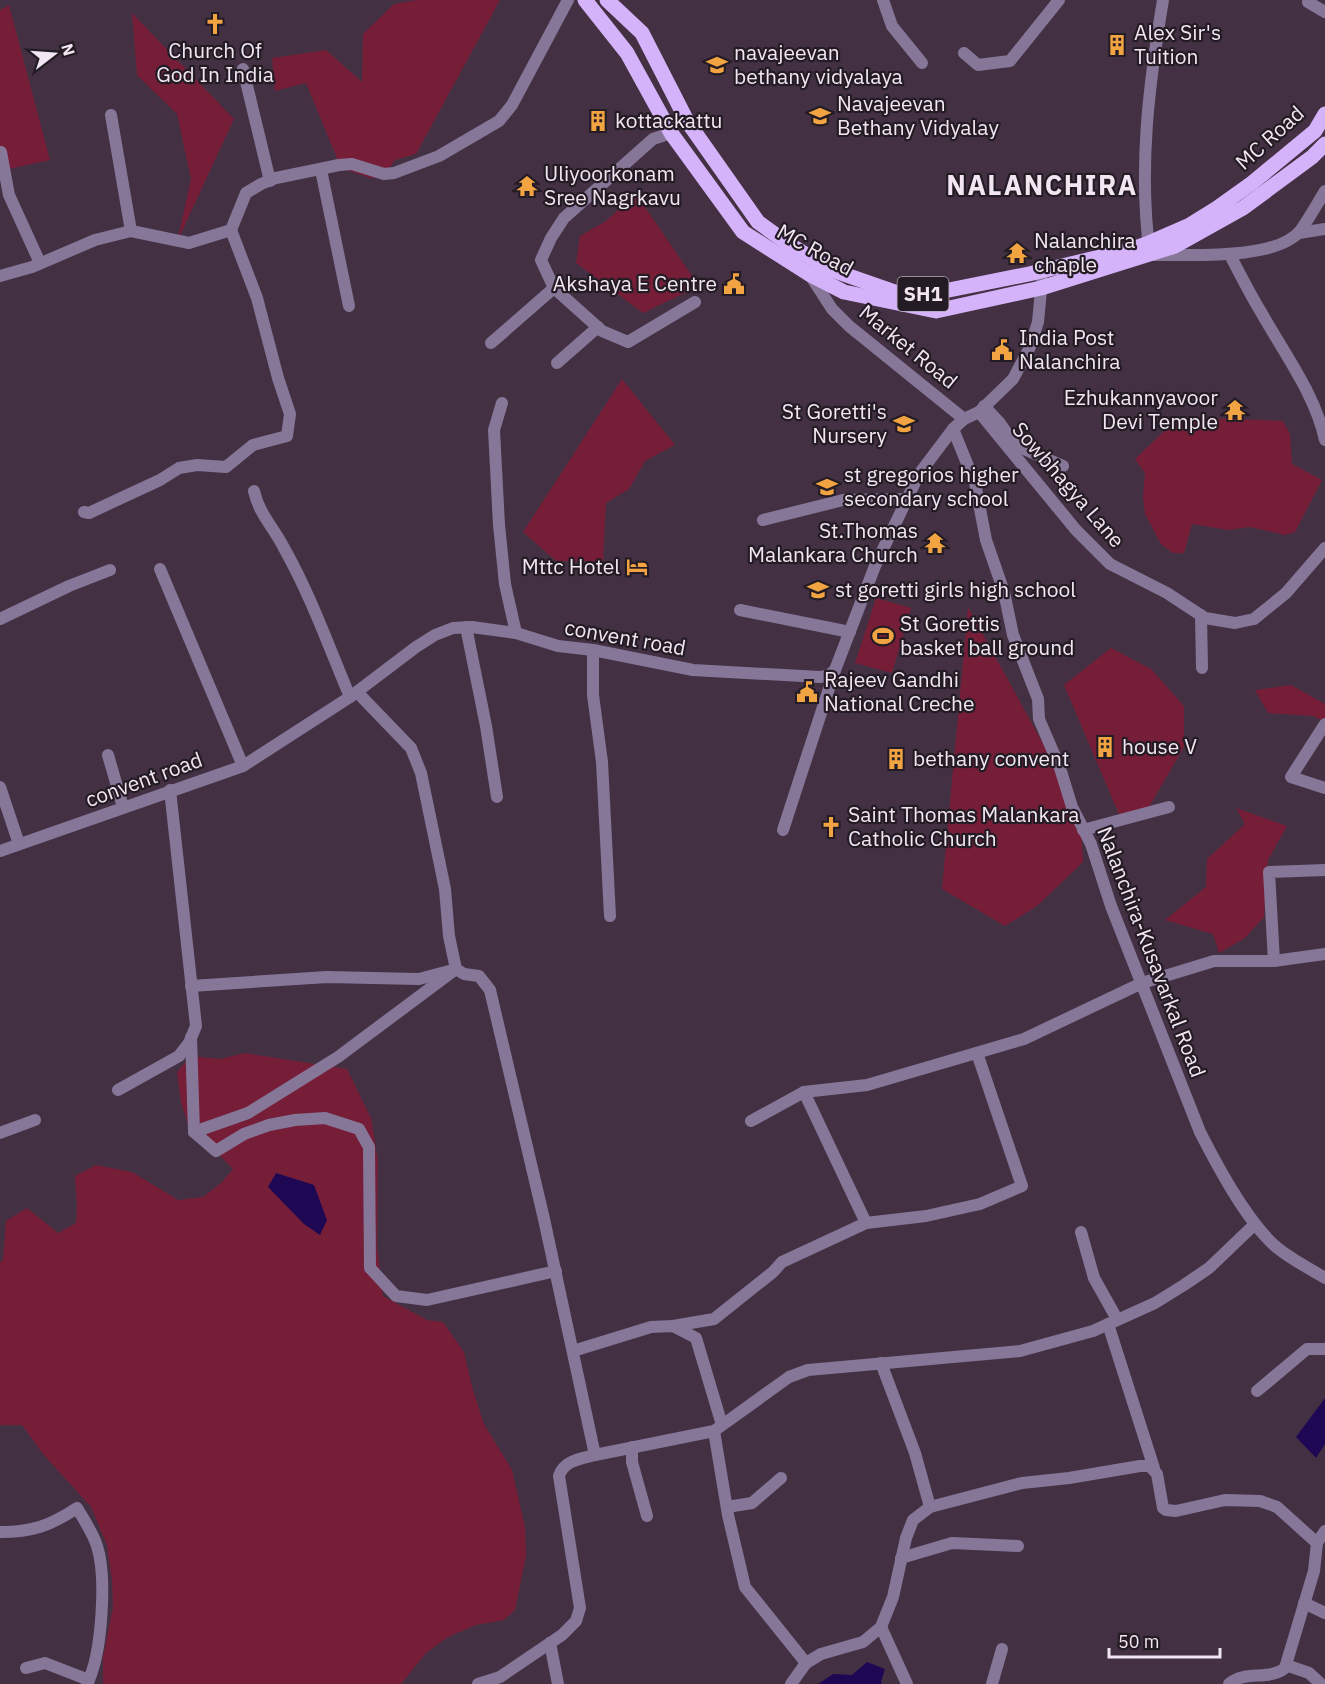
<svg xmlns="http://www.w3.org/2000/svg" width="1325" height="1684" viewBox="0 0 1325 1684" font-family="'IBM Plex Sans',sans-serif">
<rect width="100%" height="100%" fill="#433143"/>
<g fill="#761e38">
<path d="M417,0H500L416,154L395,160L383,178H370L341,168L306,83L275,91L272,58L326,50L362,82L363,34L394,4Z"/>
<path d="M9,5L50,160L0,171V10Z"/>
<path d="M132,13L234,119L177,242L191,179L177,114L137,75Z"/>
<path d="M636,194L699,286L643,313L576,263L580,236L606,221Z"/>
<path d="M622,379L675,445L645,461L629,489L606,503L603,561H556L523,532Z"/>
<path d="M1179,417L1283,421L1290,434L1292,464L1322,480L1295,532L1285,535L1250,527L1228,530L1192,524L1184,553H1173L1161,544L1145,514L1143,497L1145,473L1135,459Z"/>
<path d="M876,598L911,608L892,673L855,663Z"/>
<path d="M968,607L1080,811L1083,862L1037,906L1005,926L942,889Z"/>
<path d="M1111,648L1151,669L1184,706V747L1149,807L1121,819L1064,685Z"/>
<path d="M1291,685L1325,704V722L1313,716L1268,713L1255,690Z"/>
<path d="M1236,808L1287,826L1268,860L1264,917L1245,938L1219,953L1213,934L1165,920L1206,887L1207,859L1245,824Z"/>
<path d="M245,1053L347,1069L371,1118L378,1161L377,1246L383,1296L427,1320L443,1322L464,1352L473,1390L484,1424L512,1470L525,1527L526,1556L515,1610L504,1620L476,1625L448,1637L426,1653L401,1684H103V1657L113,1607L112,1580L107,1545L91,1507L43,1454L22,1425H0V1263L3,1259L6,1221L27,1208L58,1233L76,1223L77,1208L75,1176L96,1165L132,1172L178,1200L203,1197L221,1183L233,1169L209,1144L191,1134L181,1102L177,1072L191,1056L220,1059Z"/>
</g>
<g fill="#1e0853">
<path d="M276,1173L314,1185L327,1220L320,1235L304,1224L268,1187Z"/>
<path d="M1325,1398V1444L1316,1458L1296,1437Z"/>
<path d="M867,1662L885,1669L881,1682L882,1684H818L833,1674L852,1675Z"/>
</g>
<g fill="none" stroke-linecap="round" stroke-linejoin="round">
<g stroke="#867799" stroke-width="12">
<path d="M883,0L892,26L922,63"/>
<path d="M1163,0C1149,84 1138,169 1150,255C1187,254 1275,261 1300,231C1309,219 1317,204 1325,191"/>
<path d="M1308,2L1325,12"/>
<path d="M964,53L978,65L1010,61L1059,0"/>
<path d="M243,69L270,181"/>
<path d="M111,115L131,231"/>
<path d="M671,133L653,139L564,218L551,238L541,260L554,288L602,331L628,342L695,302"/>
<path d="M1,152L9,195L40,263"/>
<path d="M321,170L349,306"/>
<path d="M1299,233L1325,229"/>
<path d="M1230,255C1240,274 1250,294 1261,312C1284,353 1315,394 1325,440"/>
<path d="M810,275L832,309L849,326L964,419"/>
<path d="M0,276L32,267L95,240L131,231L189,243L231,230L246,193L261,184L276,178L339,165L352,164L384,174L394,173L439,156L499,121L512,105L568,0"/>
<path d="M491,343L554,288"/>
<path d="M557,363L598,327"/>
<path d="M502,403L494,430L499,525L505,584L516,633"/>
<path d="M984,406L999,422L1015,445L1063,466"/>
<path d="M979,412L1076,530L1110,564L1167,593L1205,618L1235,623L1254,619L1286,593L1325,548"/>
<path d="M953,429L975,483L986,540L1004,592L1013,635L1038,699L1039,719L1060,768L1072,807L1091,844L1111,906L1200,1132C1218,1167 1245,1218 1274,1245C1288,1258 1309,1268 1325,1278"/>
<path d="M254,491C259,514 274,528 284,548C311,596 329,647 350,697"/>
<path d="M84,512L89,513L160,480L179,468L197,465L226,467L253,445L287,436L290,414L278,378L257,298L231,230"/>
<path d="M763,520L843,500L907,499"/>
<path d="M160,569L243,766"/>
<path d="M740,610L850,632"/>
<path d="M1201,615L1202,668"/>
<path d="M0,619L69,586L110,570"/>
<path d="M466,627L486,726L497,797"/>
<path d="M593,650V695L602,762L610,916"/>
<path d="M357,692L411,748L421,773L445,889L449,936L456,969L464,974L479,976L490,990L544,1219L595,1455L714,1431L728,1515L745,1587L806,1663L791,1684"/>
<path d="M1325,724L1291,777L1325,788"/>
<path d="M108,755L123,807"/>
<path d="M0,787L19,844"/>
<path d="M783,830L835,670"/>
<path d="M1083,830L1169,807"/>
<path d="M0,851L243,766L350,697L416,647L435,635L453,628L472,627L516,633L558,646L593,650L693,670L820,677L828,676L835,670L875,566L919,474L953,429L964,419L979,412L1013,379L1030,347L1038,322L1042,280"/>
<path d="M1274,961L1269,872L1325,870"/>
<path d="M191,986L327,977L419,979L449,971"/>
<path d="M191,1037L194,1132L216,1151L244,1134L269,1125L295,1120L325,1118L359,1129L369,1147L370,1268L396,1296L427,1300L556,1271"/>
<path d="M118,1090L179,1056L189,1043L196,1026L170,790"/>
<path d="M751,1121L804,1092L867,1085L1024,1039L1142,983L1214,961H1274L1325,954"/>
<path d="M194,1132L248,1113L338,1057L456,969"/>
<path d="M0,1133L35,1120"/>
<path d="M866,1223L926,1216L980,1204L1022,1186L977,1053"/>
<path d="M1081,1232L1094,1278L1117,1319"/>
<path d="M1108,1324L1154,1468"/>
<path d="M673,1326L714,1319L773,1272L782,1262L866,1223L804,1092"/>
<path d="M573,1351L651,1327L673,1326L696,1338L722,1425"/>
<path d="M881,1363L915,1453L930,1507"/>
<path d="M1257,1391L1307,1349H1325"/>
<path d="M714,1431L789,1377L808,1370L1020,1351L1093,1331L1155,1303L1184,1285L1209,1268L1255,1224"/>
<path d="M632,1447V1462L647,1516"/>
<path d="M727,1507L752,1503L781,1478"/>
<path d="M0,1532C32,1532 50,1526 77,1508C84,1520 93,1533 97,1546C107,1577 102,1655 87,1684"/>
<path d="M901,1558L952,1543L1018,1546"/>
<path d="M1304,1603L1325,1613"/>
<path d="M881,1627L907,1684"/>
<path d="M550,1643L558,1684"/>
<path d="M806,1663L821,1654L863,1642L881,1627L893,1597L906,1538L913,1520L930,1507L1022,1483L1069,1478L1140,1466H1150L1157,1474L1163,1508L1166,1510L1176,1511L1225,1500L1260,1501L1277,1507L1317,1543"/>
<path d="M1286,1665L1309,1673L1321,1684"/>
<path d="M26,1668L45,1663L89,1680"/>
<path d="M478,1684L500,1677L562,1635L576,1621L580,1608L559,1476C564,1460 581,1459 595,1455"/>
<path d="M992,1684L1002,1649"/>
<path d="M1229,1684C1244,1670 1270,1681 1285,1668L1314,1571L1317,1543L1325,1531"/>
</g>
<g stroke="#d5b3fa" stroke-width="15">
<path d="M585,0L627,53L671,133L743,232L809,274L844,292L936,311L1041,288L1175,246L1243,208L1312,157L1325,144"/>
<path d="M607,0L642,33L687,121L758,222L787,243L829,269L895,292L929,294L1029,274L1129,250L1149,243L1188,226L1217,208L1252,183L1315,131L1325,114"/>
</g>
</g>
<defs>
<symbol id="church-bare" viewBox="-9 -9 18 18"><path d="M-1.2-6h2.4v3.5h3.3v2.4h-3.3V6h-2.4V-.1h-3.3v-2.4h3.3Z" fill="#f3a442" stroke="#241c24" stroke-width="2.5" paint-order="stroke"/></symbol>
<symbol id="building-bare" viewBox="-9 -9 18 18"><path d="M-4-6H4V6H1V3H-1V6H-4ZM-2.5-4.3h1.7v1.8h-1.7ZM.8-4.3h1.7v1.8H.8ZM-2.5-1h1.7V.8h-1.7ZM.8-1h1.7V.8H.8Z" fill="#f3a442" stroke="#241c24" stroke-width="2.5" paint-order="stroke"/></symbol>
<symbol id="university-bare" viewBox="-9 -9 18 18"><path d="M0-5L7-2L0 1L-7-2ZM-4 1L0 2.5L4 1V4Q0 6-4 4Z" fill="#f3a442" stroke="#241c24" stroke-width="2.5" paint-order="stroke"/></symbol>
<symbol id="temple-bare" viewBox="-9 -9 18 18"><path d="M0-6L5-2H3V0L6.5 2.5H4V6H1.5V3h-3V6H-4V2.5H-6.5L-3 0V-2H-5Z" fill="#f3a442" stroke="#241c24" stroke-width="2.5" paint-order="stroke"/></symbol>
<symbol id="civic-bare" viewBox="-9 -9 18 18"><path d="M-.6-6.5H3V-4.5H.6V-3L4-1V1h2V6H-6V1h2V-1L-.6-3ZM-1.2 2.5V6h2.4V2.5Z" fill="#f3a442" stroke="#241c24" stroke-width="2.5" paint-order="stroke"/></symbol>
<symbol id="school-bare" viewBox="-9 -9 18 18"><path d="M0-5L7-2L0 1L-7-2ZM-4 1L0 2.5L4 1V4Q0 6-4 4Z" fill="#f3a442" stroke="#241c24" stroke-width="2.5" paint-order="stroke"/></symbol>
<symbol id="hotel-bare" viewBox="-9 -9 18 18"><path d="M-6-4.5h1.5V1H6V5H4.5V3h-9V5H-6ZM-4 0a1.8 1.8 0 1 1 3.6 0ZM.5 0V-2.5h3Q6-2.5 6 0Z" fill="#f3a442" stroke="#241c24" stroke-width="2.5" paint-order="stroke"/></symbol>
<symbol id="stadium-bare" viewBox="-9 -9 18 18"><path d="M0-5a6.5 5 0 1 0 0 10a6.5 5 0 1 0 0-10ZM-3.5-1.8h7v3.6h-7Z" fill="#f3a442" stroke="#241c24" stroke-width="2.5" paint-order="stroke"/></symbol>
</defs>
<g fill-rule="evenodd">
<use href="#church-bare" x="200" y="9" width="30" height="30"/>
<use href="#building-bare" x="1102" y="30" width="30" height="30"/>
<use href="#university-bare" x="702" y="50" width="30" height="30"/>
<use href="#university-bare" x="805" y="101" width="30" height="30"/>
<use href="#building-bare" x="583" y="106" width="30" height="30"/>
<use href="#temple-bare" x="512" y="171" width="30" height="30"/>
<use href="#temple-bare" x="1002" y="238" width="30" height="30"/>
<use href="#civic-bare" x="719" y="269" width="30" height="30"/>
<use href="#civic-bare" x="987" y="335" width="30" height="30"/>
<use href="#temple-bare" x="1220" y="395" width="30" height="30"/>
<use href="#school-bare" x="889" y="409" width="30" height="30"/>
<use href="#school-bare" x="812" y="472" width="30" height="30"/>
<use href="#temple-bare" x="920" y="528" width="30" height="30"/>
<use href="#hotel-bare" x="622" y="552" width="30" height="30"/>
<use href="#school-bare" x="803" y="575" width="30" height="30"/>
<use href="#stadium-bare" x="868" y="621" width="30" height="30"/>
<use href="#civic-bare" x="792" y="677" width="30" height="30"/>
<use href="#building-bare" x="1090" y="732" width="30" height="30"/>
<use href="#building-bare" x="881" y="744" width="30" height="30"/>
<use href="#church-bare" x="816" y="812" width="30" height="30"/>
</g>
<g text-anchor="middle" stroke-width="4.5" stroke-linejoin="round" paint-order="stroke">
<rect fill="#241c24" stroke="#b4a9b4" stroke-width="1.5" x="897.5" y="277" width="51" height="34" rx="4.5"/>
<g font-size="20" font-weight="bold" fill="#f2e6f2">
<text x="923" y="301">SH1</text>
</g>
<g font-size="21" fill="#f2e6f2" stroke="#241c24" text-anchor="start">
<text x="1134" y="40">Alex Sir's<tspan x="1134" dy="24">Tuition</tspan></text>
<text x="215" y="58" text-anchor="middle">Church Of<tspan x="215" dy="24">God In India</tspan></text>
<text x="734" y="60">navajeevan<tspan x="734" dy="24">bethany vidyalaya</tspan></text>
<text x="837" y="111">Navajeevan<tspan x="837" dy="24">Bethany Vidyalay</tspan></text>
<text x="615" y="128">kottackattu</text>
<text x="544" y="181">Uliyoorkonam<tspan x="544" dy="24">Sree Nagrkavu</tspan></text>
<text x="1034" y="248">Nalanchira<tspan x="1034" dy="24">chaple</tspan></text>
<text x="717" y="291" text-anchor="end">Akshaya E Centre</text>
<text x="1019" y="345">India Post<tspan x="1019" dy="24">Nalanchira</tspan></text>
<text x="1218" y="405" text-anchor="end">Ezhukannyavoor<tspan x="1218" dy="24">Devi Temple</tspan></text>
<text x="887" y="419" text-anchor="end">St Goretti's<tspan x="887" dy="24">Nursery</tspan></text>
<text x="844" y="482">st gregorios higher<tspan x="844" dy="24">secondary school</tspan></text>
<text x="918" y="538" text-anchor="end">St.Thomas<tspan x="918" dy="24">Malankara Church</tspan></text>
<text x="620" y="574" text-anchor="end">Mttc Hotel</text>
<text x="835" y="597">st goretti girls high school</text>
<text x="900" y="631">St Gorettis<tspan x="900" dy="24">basket ball ground</tspan></text>
<text x="824" y="687">Rajeev Gandhi<tspan x="824" dy="24">National Creche</tspan></text>
<text x="1122" y="754">house V</text>
<text x="913" y="766">bethany convent</text>
<text x="848" y="822">Saint Thomas Malankara<tspan x="848" dy="24">Catholic Church</tspan></text>
</g>
<g font-size="21" fill="#f2e6f2" stroke="#241c24">
<text transform="translate(1270 138) rotate(-42)" y="7">MC Road</text>
<text transform="translate(815 250) rotate(29)" y="7">MC Road</text>
<text transform="translate(908 347) rotate(39)" y="7">Market Road</text>
<text transform="translate(1068 485) rotate(49)" y="7">Sowbhagya Lane</text>
<text transform="translate(625 638) rotate(10)" y="7">convent road</text>
<text transform="translate(144 780) rotate(-20)" y="7">convent road</text>
<text transform="translate(1151 952) rotate(69)" y="7">Nalanchira-Kusavarkal Road</text>
</g>
<g font-size="27" font-weight="bold" letter-spacing="1.5" fill="#f2e6f2" stroke="#241c24">
<text x="1042" y="195">NALANCHIRA</text>
</g>
</g>
<g transform="translate(54 54) rotate(73)" stroke="#241c24" stroke-width="4.5" paint-order="stroke">
<path d="M0-4.5L10 22L0 15L-10 22Z" fill="#f2e6f2"/>
<text y="-9" font-size="16" font-weight="bold" text-anchor="middle" fill="#f2e6f2">N</text>
</g>
<path d="M1109 1648v9h111v-9" fill="none" stroke="#f2e6f2" stroke-width="3"/>
<text x="1118" y="1648" font-size="18" fill="#f2e6f2" stroke="#241c24" stroke-width="4.5" paint-order="stroke">50 m</text>
</svg>
